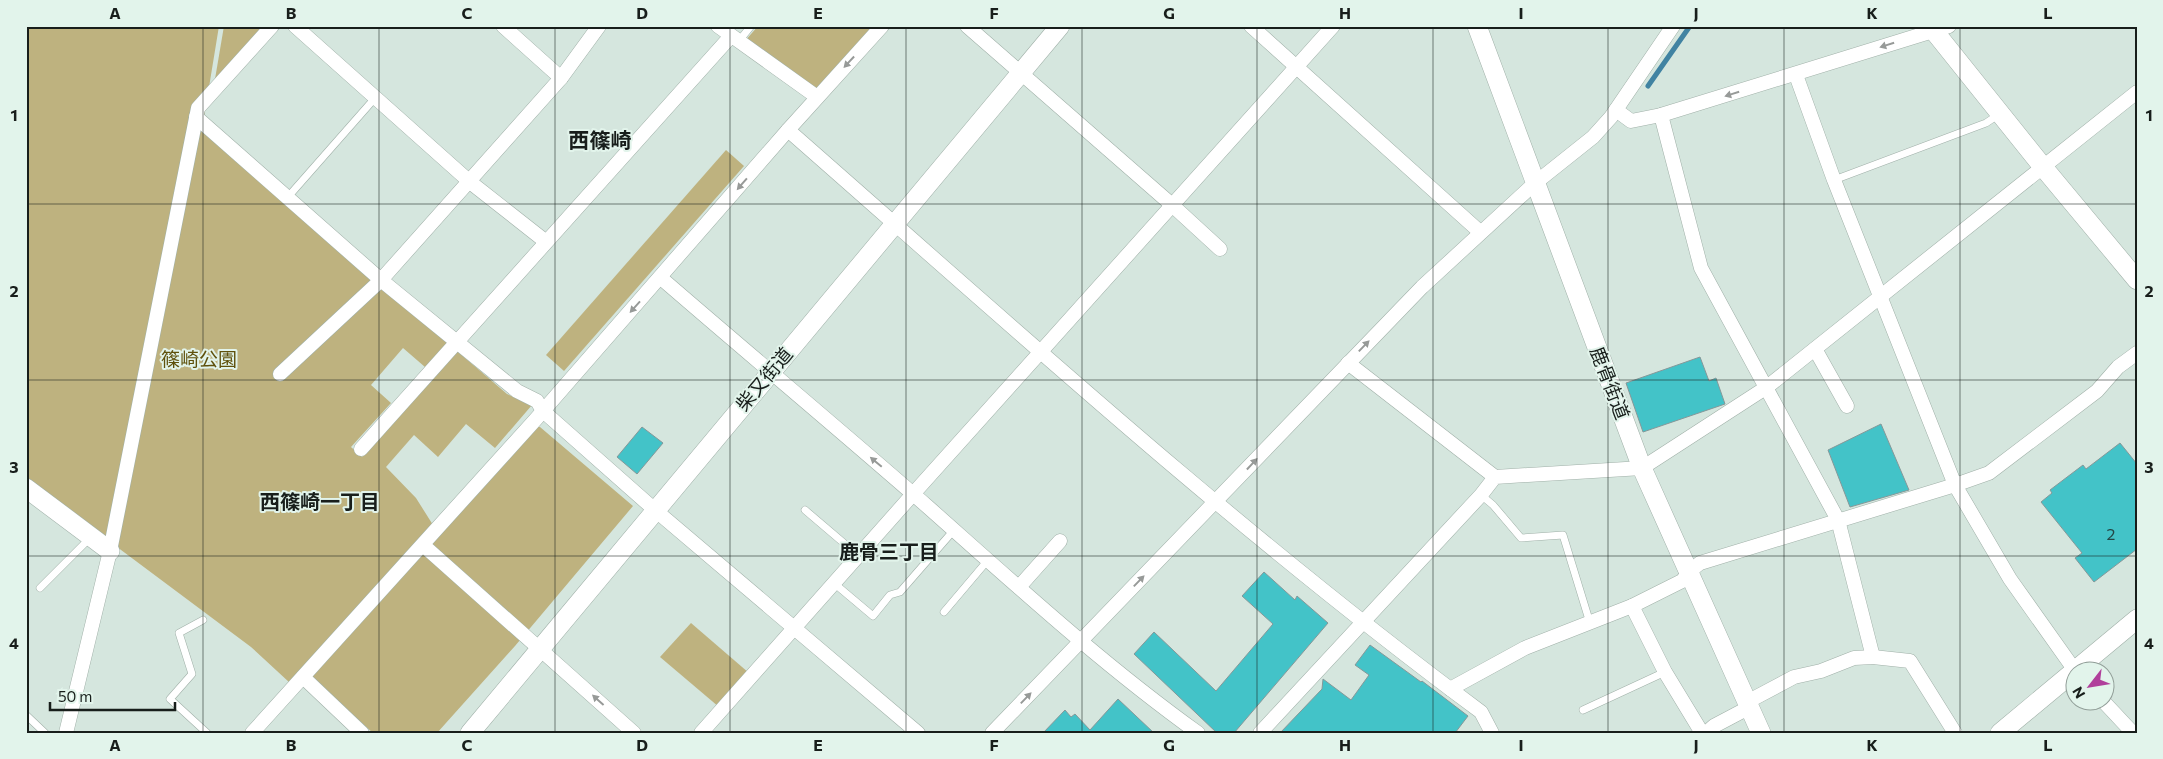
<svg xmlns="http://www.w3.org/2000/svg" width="2163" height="759" viewBox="0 0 2163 759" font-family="Commissioner,'Noto Sans JP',sans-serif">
<rect width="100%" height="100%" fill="#d5e6de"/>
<g fill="#beb27f">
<path d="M26,26H219L202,130L447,343L425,367L403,348L371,385L391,403L351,447L362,457L457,351L507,394L532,405L495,448L466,424L438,457L414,435L386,467L416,498L433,525L534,427H540L633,506L515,646L437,733H373L302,670L290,683L251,647L26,479Z"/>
<path d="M224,26H265L214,85Z"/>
<path d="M758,26H874L814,95L745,41Z"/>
<path d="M726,150L744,166L564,371L546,355Z"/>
<path d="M691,623L749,673L719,707L660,657Z"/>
</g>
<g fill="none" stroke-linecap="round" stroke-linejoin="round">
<path stroke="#4183a2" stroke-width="5" d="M1648,86L1690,26"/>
</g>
<g fill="#43c3c8" stroke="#859899">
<path d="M1700,357L1709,381L1716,378L1725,404L1643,432L1626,383Z"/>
<path d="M1881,424L1909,490L1850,507L1828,450Z"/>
<path d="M642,427L663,443L637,474L617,457Z"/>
<path d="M2120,443L2137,464V549L2094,582L2075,558L2082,553L2041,502L2052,493L2050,490L2083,465L2086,469Z"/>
<path d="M1264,572L1295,600L1297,596L1328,623L1234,733H1217L1134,654L1154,632L1216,691L1273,624L1242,596Z"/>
<path d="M1370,645L1421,682L1422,681L1468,716L1455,733H1280L1322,689L1323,679L1351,700L1369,675L1355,665Z"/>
<path d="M1118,699L1154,733H1043L1065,710L1071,717L1075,714L1090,730Z"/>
</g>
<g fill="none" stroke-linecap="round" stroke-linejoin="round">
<defs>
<g id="lane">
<path d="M738,42L751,26"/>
<path d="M1834,180L1986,123L1998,115"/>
<path d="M287,198L375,98"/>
<path d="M1481,495L1493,505L1521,538L1563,535L1590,623"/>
<path d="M805,510L859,556"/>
<path d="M835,584L873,616L890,595L900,592L954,530"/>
<path d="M40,588L91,537"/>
<path d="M944,612L988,560"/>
<path d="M203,620L179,633L192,674L170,699L207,733"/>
<path d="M1583,710L1665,672"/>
<path d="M26,715L45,733"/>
</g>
<g id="street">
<path d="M295,26L470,182L545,241"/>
<path d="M503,26L561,78"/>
<path d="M718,26L817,97"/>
<path d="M967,26L1172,205L1220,249"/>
<path d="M1251,26L1480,232"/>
<path d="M1796,75L1834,180L1955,485L2010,579L2076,672"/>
<path d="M1616,110L1631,121L1661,115L1949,26"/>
<path d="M1661,115L1701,268L1838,520L1873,657"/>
<path d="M196,117L381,280L517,391L537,401L543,411L655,510L918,733"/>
<path d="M788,130C1015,329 1238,532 1481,712L1492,733"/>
<path d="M661,278C750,355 840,430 928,507C1016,585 1102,664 1198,733"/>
<path d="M1815,349L1847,406"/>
<path d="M1348,363L1495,477"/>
<path d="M280,374L381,280L561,78L599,26"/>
<path d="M361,449L731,36"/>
<path d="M423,545L634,733"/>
<path d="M1019,587L1060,541"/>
<path d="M1632,606L1665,672L1702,733"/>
<path d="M303,677L362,733"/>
<path d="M1450,689L1525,648L1632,606L1682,581L1690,571L1700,563L1955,485L1989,473L2097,391L2118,367L2137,353"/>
<path d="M1747,702L1794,677L1821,671L1854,658L1873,657L1910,661L1955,733"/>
<path d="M2104,702L2133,733"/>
<path d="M66,733L110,551L198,108L272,26"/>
<path d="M252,733L536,419L788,130L882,26"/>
<path d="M701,733L913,494L1333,26"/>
<path d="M992,733L1422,287L1534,184L1593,137L1611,117L1673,26"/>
<path d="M1260,733L1481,495L1495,477L1642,468L1767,387L2137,92"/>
<path d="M1706,733L1714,726L1750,707"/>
</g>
<g id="secondary">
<path d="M1477,26L1642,468L1761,733"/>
<path d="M1930,26L2043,167L2137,280"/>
<path d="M26,488L110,551"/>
<path d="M470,733L1060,26"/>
<path d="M2000,733L2137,619"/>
</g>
</defs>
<use href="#lane" stroke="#a0b0a8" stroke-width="8"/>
<use href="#street" stroke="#a0b0a8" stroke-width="15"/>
<use href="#secondary" stroke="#a0b0a8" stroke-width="20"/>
<use href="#lane" stroke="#fff" stroke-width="7"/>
<use href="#street" stroke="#fff" stroke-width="14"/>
<use href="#secondary" stroke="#fff" stroke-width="19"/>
</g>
<defs><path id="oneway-solid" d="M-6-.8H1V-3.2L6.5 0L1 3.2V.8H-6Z" transform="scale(1.25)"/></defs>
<g fill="#979a98">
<use href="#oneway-solid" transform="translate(1887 45) rotate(162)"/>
<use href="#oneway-solid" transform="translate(849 62) rotate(133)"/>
<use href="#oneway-solid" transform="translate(1732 94) rotate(163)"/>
<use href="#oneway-solid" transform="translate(742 184) rotate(131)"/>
<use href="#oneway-solid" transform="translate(635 307) rotate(132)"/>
<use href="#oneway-solid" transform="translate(1364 346) rotate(-46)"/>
<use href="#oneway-solid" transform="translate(876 462) rotate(-140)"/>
<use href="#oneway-solid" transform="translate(1252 464) rotate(-47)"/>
<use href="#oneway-solid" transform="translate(1139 581) rotate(-46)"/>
<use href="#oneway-solid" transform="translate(1026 698) rotate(-46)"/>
<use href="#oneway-solid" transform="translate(598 700) rotate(-138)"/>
</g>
<path fill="none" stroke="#181e1b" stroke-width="1" stroke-opacity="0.55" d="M203,26V733M379,26V733M555,26V733M730,26V733M906,26V733M1082,26V733M1257,26V733M1433,26V733M1608,26V733M1784,26V733M1960,26V733M26,204H2137M26,380H2137M26,556H2137"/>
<g text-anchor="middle" stroke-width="4" stroke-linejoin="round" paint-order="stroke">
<g font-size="16" fill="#234746">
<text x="2111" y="540">2</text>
</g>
<g font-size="19" fill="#5f510c" stroke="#e2f4eb">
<text x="199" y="366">篠崎公園</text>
</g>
<g font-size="19" fill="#181e1b" stroke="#e2f4eb">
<text transform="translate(764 379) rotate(-50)" y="7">柴又街道</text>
<text transform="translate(1610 383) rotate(69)" y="7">鹿骨街道</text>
</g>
<g font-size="20" font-weight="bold" fill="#181e1b" stroke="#e2f4eb">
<text x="320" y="509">西篠崎一丁目</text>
<text x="889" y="559">鹿骨三丁目</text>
</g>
<g font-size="21" font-weight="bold" fill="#181e1b" stroke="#e2f4eb">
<text x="600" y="148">西篠崎</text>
</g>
</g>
<rect width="2163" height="759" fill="none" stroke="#e2f4eb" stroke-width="55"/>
<g transform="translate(2090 686) rotate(239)"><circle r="24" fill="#e2f4eb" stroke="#919e98"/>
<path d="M0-4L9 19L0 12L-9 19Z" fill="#b03f9b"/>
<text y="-8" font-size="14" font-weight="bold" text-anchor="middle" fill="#181e1b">N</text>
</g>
<path d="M50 702v8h125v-8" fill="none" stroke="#181e1b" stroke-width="2.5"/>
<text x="58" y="702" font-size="15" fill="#181e1b" stroke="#e2f4eb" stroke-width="4" paint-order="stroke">50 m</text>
<rect x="28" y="28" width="2108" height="704" fill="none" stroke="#181e1b" stroke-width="2"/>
<g font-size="16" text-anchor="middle" font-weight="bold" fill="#181e1b">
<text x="115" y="19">A</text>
<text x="291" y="19">B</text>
<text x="467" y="19">C</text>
<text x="642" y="19">D</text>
<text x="818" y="19">E</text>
<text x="994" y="19">F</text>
<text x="1169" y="19">G</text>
<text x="1345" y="19">H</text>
<text x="1521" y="19">I</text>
<text x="1696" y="19">J</text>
<text x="1872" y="19">K</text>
<text x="2048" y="19">L</text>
<text x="14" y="121">1</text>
<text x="2149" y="121">1</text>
<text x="14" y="297">2</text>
<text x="2149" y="297">2</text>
<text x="14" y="473">3</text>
<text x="2149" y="473">3</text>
<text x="14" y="649">4</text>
<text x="2149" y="649">4</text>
<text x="115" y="751">A</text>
<text x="291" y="751">B</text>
<text x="467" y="751">C</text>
<text x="642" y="751">D</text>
<text x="818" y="751">E</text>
<text x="994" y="751">F</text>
<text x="1169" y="751">G</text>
<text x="1345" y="751">H</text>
<text x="1521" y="751">I</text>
<text x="1696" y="751">J</text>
<text x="1872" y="751">K</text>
<text x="2048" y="751">L</text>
</g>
</svg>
